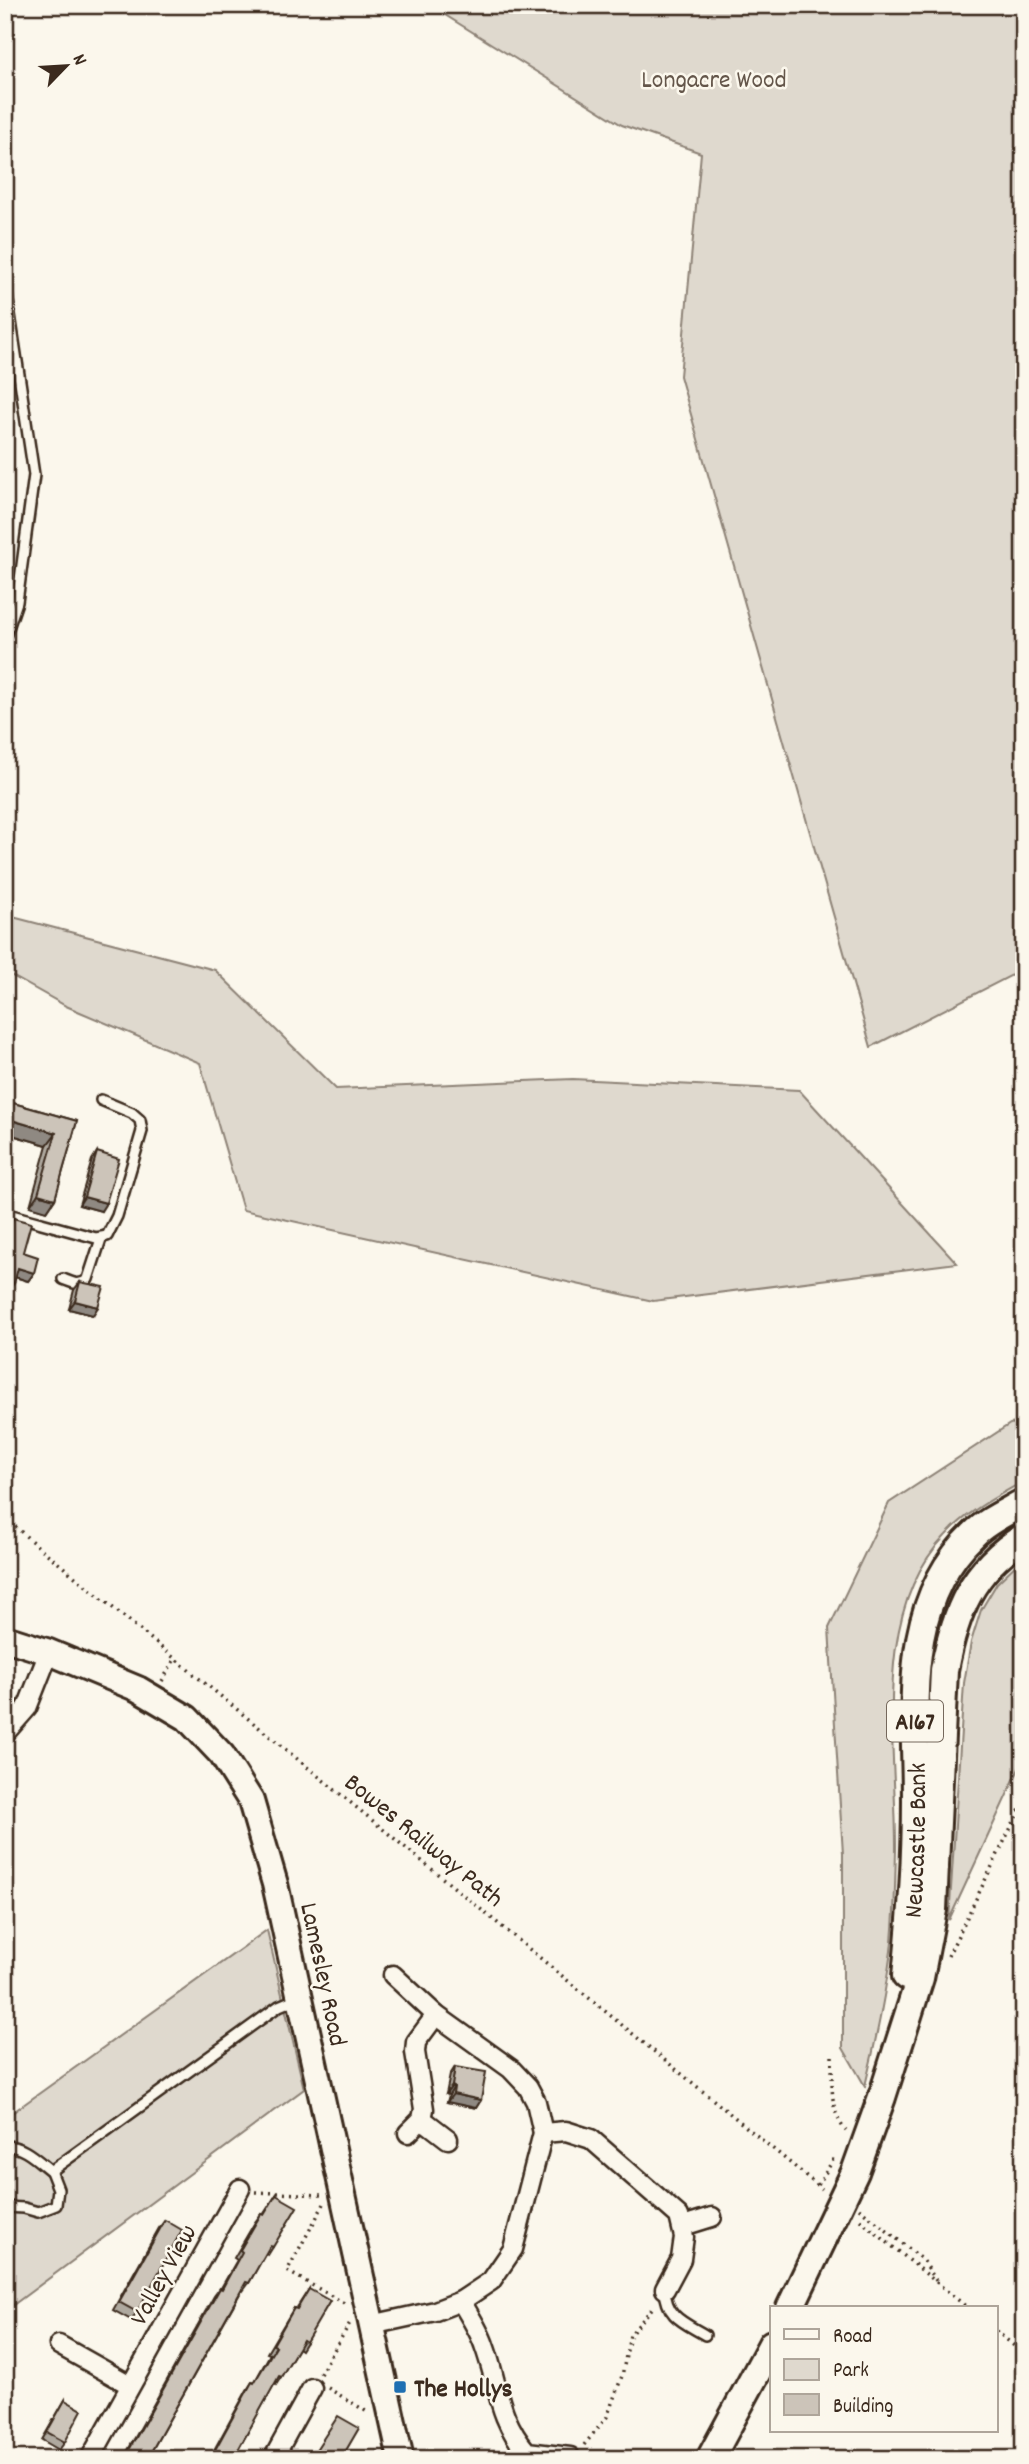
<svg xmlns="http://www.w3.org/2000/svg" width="1029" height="2464" viewBox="0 0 1029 2464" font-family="Dekko,sans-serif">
<rect width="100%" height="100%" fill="#fbf7ec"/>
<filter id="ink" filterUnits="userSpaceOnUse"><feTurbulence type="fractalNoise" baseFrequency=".0143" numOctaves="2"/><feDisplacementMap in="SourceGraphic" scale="14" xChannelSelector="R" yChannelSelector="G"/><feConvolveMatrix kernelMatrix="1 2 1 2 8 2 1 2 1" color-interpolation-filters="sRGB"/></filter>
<g filter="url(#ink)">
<g fill="#dfd9ce" stroke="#8d8276" stroke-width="2">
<path d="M429,5H1024V969L871,1047L680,376L701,153L622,125Z"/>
<path d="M5,915L215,970L336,1089L573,1079L799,1090L957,1263L653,1301L243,1210L200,1063L66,1006L5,972Z"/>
<path d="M1024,1422V1481C996,1497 968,1511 946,1535C869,1614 897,1750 896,1850C895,1884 895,1918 891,1951C885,1996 876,2041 865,2086L843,2048V1854L829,1628L889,1503L1010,1424Z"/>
<path d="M1024,1511V1522C935,1580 931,1643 928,1741L924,1739L926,1662L947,1584L980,1540Z"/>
<path d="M1024,1557V1758L949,1920L964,1683L971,1642L981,1610L997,1583Z"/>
<path d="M267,1930L304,2089L5,2311V2118Z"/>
</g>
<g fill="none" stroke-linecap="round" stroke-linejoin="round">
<defs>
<g id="lane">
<path d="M5,281L34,475L17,602L5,637"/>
<path d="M5,1213L96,1238L107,1236L117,1216L142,1131L140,1120L132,1113L101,1100"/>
<path d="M63,1279C73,1283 80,1287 88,1279L101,1239"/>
<path d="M5,2146C23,2145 38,2161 51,2171"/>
<path d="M5,2207L24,2208L38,2212L56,2205L58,2189L51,2171L279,2006L298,1998"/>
<path d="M665,2289C666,2317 683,2322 705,2335"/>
</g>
<g id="street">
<path d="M5,1733L27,1708L49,1652"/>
<path d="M422,2119L448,2139"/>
<path d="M408,2133L422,2119L424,2109L415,2052L416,2042L436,2015"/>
<path d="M543,2133L566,2131L591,2139L679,2216L684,2237L681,2259L665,2289"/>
<path d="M683,2226L712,2217"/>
<path d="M461,2301C469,2315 479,2330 484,2345C499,2385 497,2417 527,2452L570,2457"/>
<path d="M371,2325L435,2311L461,2301L491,2281L513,2249L543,2133L536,2102L528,2087L511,2069L436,2015L393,1975"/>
<path d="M59,2345L130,2385"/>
<path d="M90,2459L240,2189"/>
<path d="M273,2459L312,2388"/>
</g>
<path id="secondary" d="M5,1638L49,1652L138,1689L187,1718L222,1755L251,1801L275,1884L401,2459"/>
<g id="primary">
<path id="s1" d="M906,1976C912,1917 916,1859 916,1800C916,1708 900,1604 974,1534C988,1520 1007,1512 1024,1502"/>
<path d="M790,2308L855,2172L882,2097L920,1978L933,1910L944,1670C955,1612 972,1569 1024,1537"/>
<path d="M710,2459L772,2344"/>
</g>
</defs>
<use href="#lane" stroke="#3b2a1e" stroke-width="14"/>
<use href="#street" stroke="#3b2a1e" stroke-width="23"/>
<use href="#secondary" stroke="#3b2a1e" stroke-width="30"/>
<use href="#primary" stroke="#3b2a1e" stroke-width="32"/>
<g stroke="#3b2a1e" stroke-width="3.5" stroke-dasharray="2 5" stroke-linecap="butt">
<path d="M5,1517L29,1539L822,2189"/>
<path d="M162,1681L175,1659"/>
<path d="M948,1956L1024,1801"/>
<path d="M832,2056C833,2082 828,2110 846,2131"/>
<path d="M818,2185L833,2160L837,2162"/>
<path d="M256,2192L321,2195"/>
<path d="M324,2204L287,2271L344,2303"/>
<path d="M859,2208L923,2260L937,2282"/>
<path d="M860,2220L968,2308"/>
<path d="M996,2331L1024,2354"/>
<path d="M320,2374L350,2323"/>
<path d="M328,2388L369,2413"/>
<path d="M584,2445L607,2417L622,2376L630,2335L654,2306"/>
<path d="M374,2459L378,2451"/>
</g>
<use href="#lane" stroke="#fbf7ec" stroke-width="9"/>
<use href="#street" stroke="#fbf7ec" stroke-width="18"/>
<use href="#secondary" stroke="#fbf7ec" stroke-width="24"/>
<use href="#primary" stroke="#fbf7ec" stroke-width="26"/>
</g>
<g fill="#afa99f" stroke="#3b2a1e" stroke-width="2">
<path d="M13,1103L77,1121L55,1199L47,1211L30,1206L47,1145L5,1133V1114Z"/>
<path d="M97,1152L101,1211L79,1205L92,1160Z"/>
<path d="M13,1218L23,1252L34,1273L28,1281L15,1277L14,1283L8,1291L5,1290V1234L7,1226Z"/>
<path d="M80,1282L93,1315L69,1309L74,1290Z"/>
<path d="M455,2067L481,2100L476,2108L447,2102L449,2095L446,2094L450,2075Z"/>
<path d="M276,2195L273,2247L268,2255L265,2254L249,2283L243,2291L242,2290L147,2459H123L214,2296L220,2288H221L237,2260L234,2258L255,2222L261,2214L263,2215Z"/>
<path d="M165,2220L137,2312L131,2320L113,2310L159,2228Z"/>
<path d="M309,2289L306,2342L301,2350L298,2348L281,2377L276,2385L274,2384L233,2459H209L247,2390L252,2382L254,2383L270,2354L267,2353L289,2316L294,2308L296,2309Z"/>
<path d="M65,2400V2442L59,2450L42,2440Z"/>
</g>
<g fill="#8f8982" stroke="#3b2a1e" stroke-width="2">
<path d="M8,1119L56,1133L47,1145L5,1133V1123Z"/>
<path d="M38,1194L55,1199L47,1211L30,1206Z"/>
<path d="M84,1197L106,1203L101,1211L79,1205Z"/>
<path d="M18,1268L34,1273L28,1281L12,1276Z"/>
<path d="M5,1280L14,1283L8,1291L5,1290Z"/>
<path d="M75,1301L98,1307L93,1315L69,1309Z"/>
<path d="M452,2086L454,2087L449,2095L446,2094Z"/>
<path d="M453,2094L481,2100L476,2108L447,2102Z"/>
</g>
<g fill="#ccc4b9" stroke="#3b2a1e" stroke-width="2">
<path d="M13,1103L77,1121L55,1199L38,1194L56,1133L8,1119Z"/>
<path d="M97,1152L119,1159L106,1203L84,1197Z"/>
<path d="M13,1218L31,1223L23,1252L38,1257L34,1273L18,1268L14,1283L5,1280V1245Z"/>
<path d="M80,1282L104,1287L98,1307L75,1301Z"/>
<path d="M455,2067L486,2072L481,2100L453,2094L454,2087L452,2086Z"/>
<path d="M276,2195L297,2207L273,2247L270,2246L249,2283L246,2282L147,2459H124L220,2288L222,2289L242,2252L240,2250L261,2214L264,2215Z"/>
<path d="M165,2220L182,2230L137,2312L119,2302Z"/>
<path d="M309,2289L330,2301L306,2342L303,2340L281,2377L279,2376L233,2459H210L252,2382L254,2383L276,2346L273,2345L294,2308L297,2309Z"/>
<path d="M65,2400L82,2410L65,2442L47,2432Z"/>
<path d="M338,2416L359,2428L341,2459H310Z"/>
</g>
</g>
<rect fill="#1f6fb2" stroke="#fbf7ec" stroke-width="2.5" x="393" y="2380" width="14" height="14" rx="3.5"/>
<g text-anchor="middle" stroke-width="5" stroke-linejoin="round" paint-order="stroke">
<rect fill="#fbf7ec" stroke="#75685c" stroke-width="2" x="887" y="1700.5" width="56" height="41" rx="5"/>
<g font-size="24" font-weight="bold" fill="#3b2a1e">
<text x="915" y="1729">A167</text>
</g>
<g font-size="26" fill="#64564a" stroke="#fbf7ec">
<text x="714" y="87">Longacre Wood</text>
</g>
<g font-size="26" fill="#3b2a1e" stroke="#fbf7ec">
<text transform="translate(425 1839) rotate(39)" y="9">Bowes Railway Path</text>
<text dy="9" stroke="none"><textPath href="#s1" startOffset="136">Newcastle Bank</textPath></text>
<text transform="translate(325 1974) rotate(78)" y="9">Lamesley Road</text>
<text transform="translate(162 2274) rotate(-61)" y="9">Valley View</text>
</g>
<g font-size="26" font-weight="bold" fill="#3b2a1e" stroke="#fbf7ec" text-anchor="start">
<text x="414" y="2396">The Hollys</text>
</g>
</g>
<rect width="1029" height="2464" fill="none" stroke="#fbf7ec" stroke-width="28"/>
<rect x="14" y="14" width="1001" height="2436" fill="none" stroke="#3b2a1e" stroke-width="2.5" filter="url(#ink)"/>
<rect x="770" y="2306" width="228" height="126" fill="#fbf7ec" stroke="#aea59a" stroke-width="2"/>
<rect x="784" y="2329" width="35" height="10" fill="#fbf7ec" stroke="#aea59a" stroke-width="2"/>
<text x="833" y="2342" font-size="21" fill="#3b2a1e">Road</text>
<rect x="784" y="2359" width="35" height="21" fill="#dfd9ce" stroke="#aea59a" stroke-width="2"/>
<text x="833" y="2376" font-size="21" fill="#3b2a1e">Park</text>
<rect x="784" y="2394" width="35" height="21" fill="#ccc4b9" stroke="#aea59a" stroke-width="2"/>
<text x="833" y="2412" font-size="21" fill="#3b2a1e">Building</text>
<g transform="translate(66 66) rotate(65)" stroke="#fbf7ec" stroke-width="5" paint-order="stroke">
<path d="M0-5L12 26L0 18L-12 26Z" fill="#3b2a1e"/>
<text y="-10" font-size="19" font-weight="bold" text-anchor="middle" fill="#3b2a1e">N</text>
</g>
</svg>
